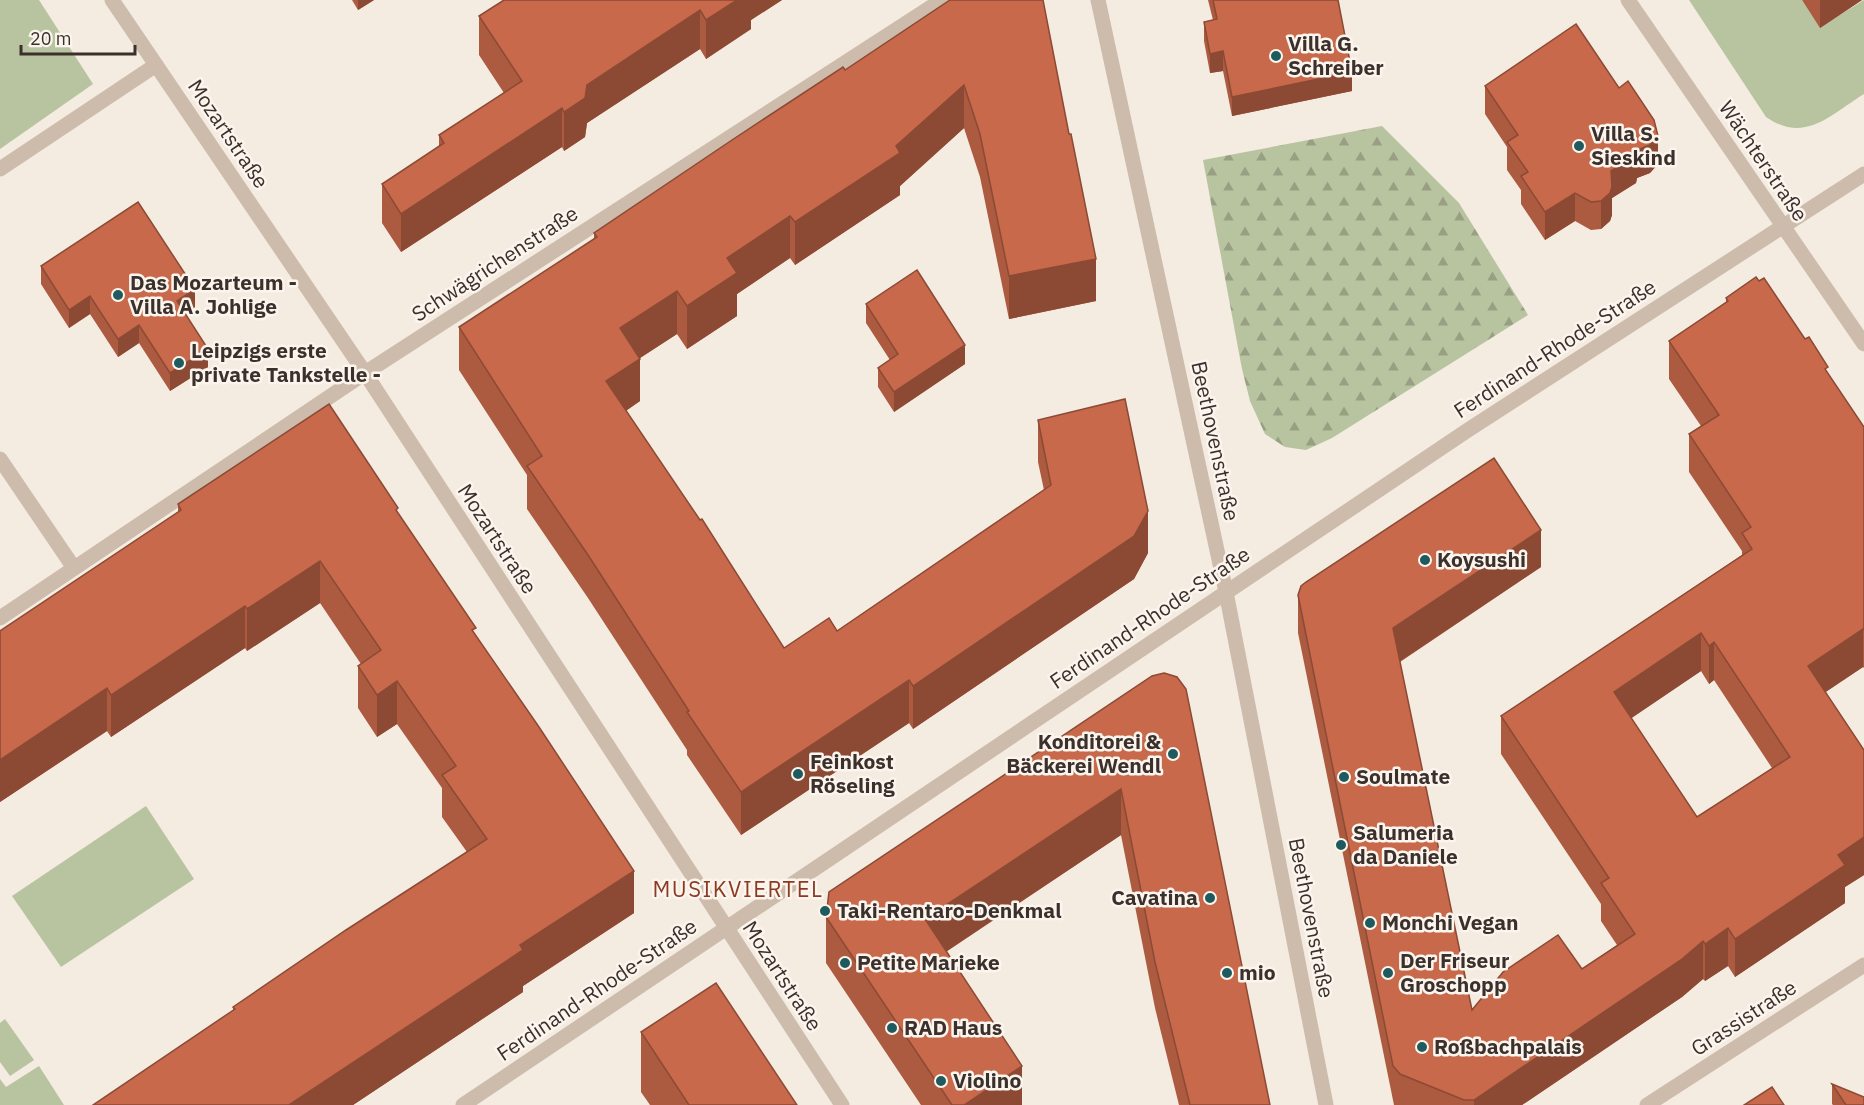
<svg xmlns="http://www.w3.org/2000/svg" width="1864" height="1105" viewBox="0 0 1864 1105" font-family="'IBM Plex Sans',sans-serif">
<defs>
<pattern id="forest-firs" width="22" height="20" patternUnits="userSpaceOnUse" patternTransform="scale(1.5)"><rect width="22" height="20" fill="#b8c4a0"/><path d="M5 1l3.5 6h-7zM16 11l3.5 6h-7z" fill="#97a083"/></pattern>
</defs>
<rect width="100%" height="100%" fill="#f4ebe1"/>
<g fill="#b8c4a0">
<path d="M0,0H39L93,84L0,149Z"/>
<path d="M1689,0H1802L1820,27L1864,0V94C1830,115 1805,144 1766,117Z"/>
<path d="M146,806L194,879L61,967L12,896Z"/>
<path d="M5,1019L34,1060L10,1076L0,1062V1023Z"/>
<path d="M39,1066L64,1105H0V1079L6,1087Z"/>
</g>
<path fill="url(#forest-firs)" d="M1382,126L1459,203L1528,315L1332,438L1306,450L1285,447L1265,434L1250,401L1242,369L1203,160Z"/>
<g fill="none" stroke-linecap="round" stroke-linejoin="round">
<g stroke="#cdbbac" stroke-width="15">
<path d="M0,169L156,65"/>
<path d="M0,459L74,568"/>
</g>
<g stroke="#cdbbac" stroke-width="15">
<path d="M112,0L365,373L842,1105"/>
<path d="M1098,0L1226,592L1326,1105"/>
<path d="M1628,0L1864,344"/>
<path d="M0,618L365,373L942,0"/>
<path d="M463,1105L1468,430L1864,174"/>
<path d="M1647,1105L1864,965"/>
</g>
</g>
<g fill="#ac5a40" fill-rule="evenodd">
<path d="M352,0H374L358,10Z"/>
<path d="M504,0H782L751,20V29L706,59L700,49L587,123L585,137L564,151L562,147L401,252L382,223V184L439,147V135L504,93L479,55V16Z"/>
<path d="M950,0L1096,301L1009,319L980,177L964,128L900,186V195L795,265L790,258L737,294V316L687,349L677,334L640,358V401L626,411L784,648L837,631L1044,490L1038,462V420L1148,553L1134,579L913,729L909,723L741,835L687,755V750L588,598L527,509V475L459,370V327L594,239V233L845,70Z"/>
<path d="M1208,0H1338L1352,91L1232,116L1223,71L1210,73L1204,41V22L1213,20Z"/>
<path d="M1802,0H1862L1820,28Z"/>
<path d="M1485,86L1658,164L1650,173L1637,178L1636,183L1612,198V215L1610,221L1601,229L1591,230L1575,221L1545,240L1521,204V190L1507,170V147L1485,114Z"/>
<path d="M41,266L195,307L185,313L208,367L170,391L139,343L118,357L90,314L69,328L41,284Z"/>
<path d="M1726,298L1828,374L1864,427V668L1863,667L1825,692L1864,750V875L1845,887V903L1735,977L1728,966L1705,981L1703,979L1682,997L1522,1105H1394L1298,633V595L1541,567L1400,662L1472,1010L1582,969L1617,945L1601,921V904L1501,754V716L1742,555V551L1689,472V434L1701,426L1669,379V341L1726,302ZM1701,671L1709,684L1714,680L1772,768L1697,817L1631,718Z"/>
<path d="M866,304L965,364L894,412L878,387V368L890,360L866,323Z"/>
<path d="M178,504L398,513L476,636L634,913L523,986V992L353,1105H93L233,1011V1007L467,852L442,817V788L397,724L377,737L358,708V666L361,664L320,603L247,651L245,648L111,737L107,731L0,802V631L178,512Z"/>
<path d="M1152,676L1270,1105H1179L1155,1008L1121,835L946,951L1022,1105H921L826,963V917Z"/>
<path d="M641,1032L797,1105H650L641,1092Z"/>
<path d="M1832,1084L1864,1105H1833L1832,1104Z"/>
</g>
<g fill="#8c4a34">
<path d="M358,0H374L358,10Z"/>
<path d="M737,0H782L751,20V29L706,59V20Z"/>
<path d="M1820,0H1862L1820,28Z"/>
<path d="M700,10V49L587,123L585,137L564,151V112L587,85Z"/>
<path d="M1223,51V71L1210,73V54Z"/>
<path d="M1352,72V91L1232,116V97Z"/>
<path d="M964,85V128L900,186V195L795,265V222L896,146Z"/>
<path d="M562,108V147L401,252V214Z"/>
<path d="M1658,136V164L1650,173L1637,178L1636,183L1612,198V215L1610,221L1601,229V201L1611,171L1637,150Z"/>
<path d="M1575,193V221L1545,240V212Z"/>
<path d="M790,216V258L737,294V316L687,349V306L727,258Z"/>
<path d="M1096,259V301L1009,319V276Z"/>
<path d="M195,289V307L177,319V301Z"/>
<path d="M677,291V334L620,371V328Z"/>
<path d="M90,296V314L69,328V310Z"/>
<path d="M139,325V343L118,357V339Z"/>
<path d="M965,345V364L894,412V392Z"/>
<path d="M208,349V367L170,391V373Z"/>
<path d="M640,359V401L606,424V381Z"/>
<path d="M1148,511V553L1134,579L913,729V686Z"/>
<path d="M1541,530V567L1393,666V628Z"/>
<path d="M320,561V603L247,651V609Z"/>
<path d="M245,606V648L111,737V695Z"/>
<path d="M1863,629V667L1808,704V666Z"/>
<path d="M1701,633V671L1614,730V692Z"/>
<path d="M1714,642V680L1709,684V646Z"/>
<path d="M909,680V723L741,835V792Z"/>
<path d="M397,681V724L377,737V695Z"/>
<path d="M107,688V731L0,802V760Z"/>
<path d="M1121,789V835L925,966V919Z"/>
<path d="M1864,837V875L1845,887V903L1735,977V939L1838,855Z"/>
<path d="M634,871V913L523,986V992L353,1105H289L520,945Z"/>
<path d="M1728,928V966L1705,981V944Z"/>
<path d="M1703,941V979L1682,997L1522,1105H1474V1100Z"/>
<path d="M1022,1066V1105H964Z"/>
</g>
<g fill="#c8694b" stroke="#8c4a34" stroke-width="1.5" fill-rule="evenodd">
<path d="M504,0H737L706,20L700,10L587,85L585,98L564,112L562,108L401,214L382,184L444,143L439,135L522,81L479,16Z"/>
<path d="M950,0H1043L1069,134H1071L1096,259L1009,276L980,134L964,85L896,146L900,153L795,222L790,216L727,258L737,273L687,306L677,291L620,328L640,359L606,381L700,520L702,519L784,648L829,618L837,631L1051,485L1038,420L1125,399L1148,511L1134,536L913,686L909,680L741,792L687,712L689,711L588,555L527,466L542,456L459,327L597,237L594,233L732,140L843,67L845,70Z"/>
<path d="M1213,0H1338L1352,72L1232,97L1223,51L1210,54L1204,22L1217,19Z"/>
<path d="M1576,24L1619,88L1628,81L1654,120L1658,136L1650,145L1637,150L1636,155L1611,171L1612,187L1610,193L1601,201L1591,202L1575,193L1545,212L1521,176L1528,172L1507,142L1518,135L1485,86Z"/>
<path d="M138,202L195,289L177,301L208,349L170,373L139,325L118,339L90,296L69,310L41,266Z"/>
<path d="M917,270L965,345L894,392L878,368L898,354L866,304Z"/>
<path d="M1756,277L1759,281L1764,278L1805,339L1809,337L1828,367L1825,369L1864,427V630L1863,629L1808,666L1864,750V837L1838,855L1845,865L1735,939L1728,928L1705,944L1703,941L1682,959L1474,1100H1464L1400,1074L1393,1066L1298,595L1301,586L1306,582L1494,458L1541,530L1393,628L1472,1010L1503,972L1558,935L1582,969L1635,934L1601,883L1609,878L1501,716L1752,549L1742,533L1751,527L1689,434L1719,415L1669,341L1728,301L1726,298ZM1701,633L1709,646L1714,642L1790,757L1697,817L1614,692Z"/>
<path d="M329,404L398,508L396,510L476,628L472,630L539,727L634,871L520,945L523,950L289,1105H93L235,1009L233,1007L346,930L487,839L442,775L456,766L397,681L377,695L358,666L381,650L320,561L247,609L245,606L111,695L107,688L0,760V631L181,510L178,504Z"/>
<path d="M1164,673L1177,677L1186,689L1270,1105H1190L1155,962L1121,789L925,919L1022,1066L964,1105H952L826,917L829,892L1152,676Z"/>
<path d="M716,983L797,1105H689L641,1032Z"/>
<path d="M1832,1084L1864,1097V1105H1846Z"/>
<path d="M1772,1087L1784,1105H1744Z"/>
</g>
<g fill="#1f5a5e" stroke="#fbf5ee" stroke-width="2">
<circle cx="1276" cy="56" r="6"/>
<circle cx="1579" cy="146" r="6"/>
<circle cx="118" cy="295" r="6"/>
<circle cx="179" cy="363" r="6"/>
<circle cx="1425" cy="560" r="6"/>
<circle cx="1173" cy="754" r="6"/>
<circle cx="798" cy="774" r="6"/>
<circle cx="1344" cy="777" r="6"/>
<circle cx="1341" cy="845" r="6"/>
<circle cx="1210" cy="898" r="6"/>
<circle cx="825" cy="911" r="6"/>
<circle cx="1370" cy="923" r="6"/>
<circle cx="845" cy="963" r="6"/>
<circle cx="1227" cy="973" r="6"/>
<circle cx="1388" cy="973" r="6"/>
<circle cx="892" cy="1028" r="6"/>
<circle cx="1422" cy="1047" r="6"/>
<circle cx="941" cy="1081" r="6"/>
</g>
<g text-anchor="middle" stroke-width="5" stroke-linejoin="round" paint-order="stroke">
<g font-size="21" font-weight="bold" fill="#3b302b" stroke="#fbf5ee" text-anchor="start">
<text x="1288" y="51">Villa G.<tspan x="1288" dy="24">Schreiber</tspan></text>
<text x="1591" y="141">Villa S.<tspan x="1591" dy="24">Sieskind</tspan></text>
<text x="130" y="290">Das Mozarteum -<tspan x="130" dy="24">Villa A. Johlige</tspan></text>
<text x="191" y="358">Leipzigs erste<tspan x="191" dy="24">private Tankstelle -</tspan></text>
<text x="1437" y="567">Koysushi</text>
<text x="1161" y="749" text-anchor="end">Konditorei &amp;<tspan x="1161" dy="24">Bäckerei Wendl</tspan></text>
<text x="810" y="769">Feinkost<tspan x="810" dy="24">Röseling</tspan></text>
<text x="1356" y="784">Soulmate</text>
<text x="1353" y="840">Salumeria<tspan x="1353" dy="24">da Daniele</tspan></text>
<text x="1198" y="905" text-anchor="end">Cavatina</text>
<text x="837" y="918">Taki-Rentaro-Denkmal</text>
<text x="1382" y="930">Monchi Vegan</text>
<text x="1400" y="968">Der Friseur<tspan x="1400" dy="24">Groschopp</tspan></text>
<text x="857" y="970">Petite Marieke</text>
<text x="1239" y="980">mio</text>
<text x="904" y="1035">RAD Haus</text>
<text x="1434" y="1054">Roßbachpalais</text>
<text x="953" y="1088">Violino</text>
</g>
<g font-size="21" fill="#3b302b" stroke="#fbf5ee">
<text transform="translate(228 134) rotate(56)" y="7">Mozartstraße</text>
<text transform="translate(1763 161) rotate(56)" y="7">Wächterstraße</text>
<text transform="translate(495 264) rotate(-33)" y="7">Schwägrichenstraße</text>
<text transform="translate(1555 349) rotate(-33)" y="7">Ferdinand-Rhode-Straße</text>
<text transform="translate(1215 441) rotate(78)" y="7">Beethovenstraße</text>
<text transform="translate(497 539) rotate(57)" y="7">Mozartstraße</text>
<text transform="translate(1150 618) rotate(-34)" y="7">Ferdinand-Rhode-Straße</text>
<text transform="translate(1311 918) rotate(79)" y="7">Beethovenstraße</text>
<text transform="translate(782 976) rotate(57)" y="7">Mozartstraße</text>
<text transform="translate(597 990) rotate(-34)" y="7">Ferdinand-Rhode-Straße</text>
<text transform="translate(1744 1018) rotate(-33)" y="7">Grassistraße</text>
</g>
<g font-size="22" letter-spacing="1.5" fill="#8c3b22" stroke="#fbf5ee">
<text x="738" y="897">MUSIKVIERTEL</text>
</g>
</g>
<path d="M21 45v9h114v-9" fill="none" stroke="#3b302b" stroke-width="3"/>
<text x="30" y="45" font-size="18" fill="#3b302b" stroke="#fbf5ee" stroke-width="4.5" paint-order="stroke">20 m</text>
</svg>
